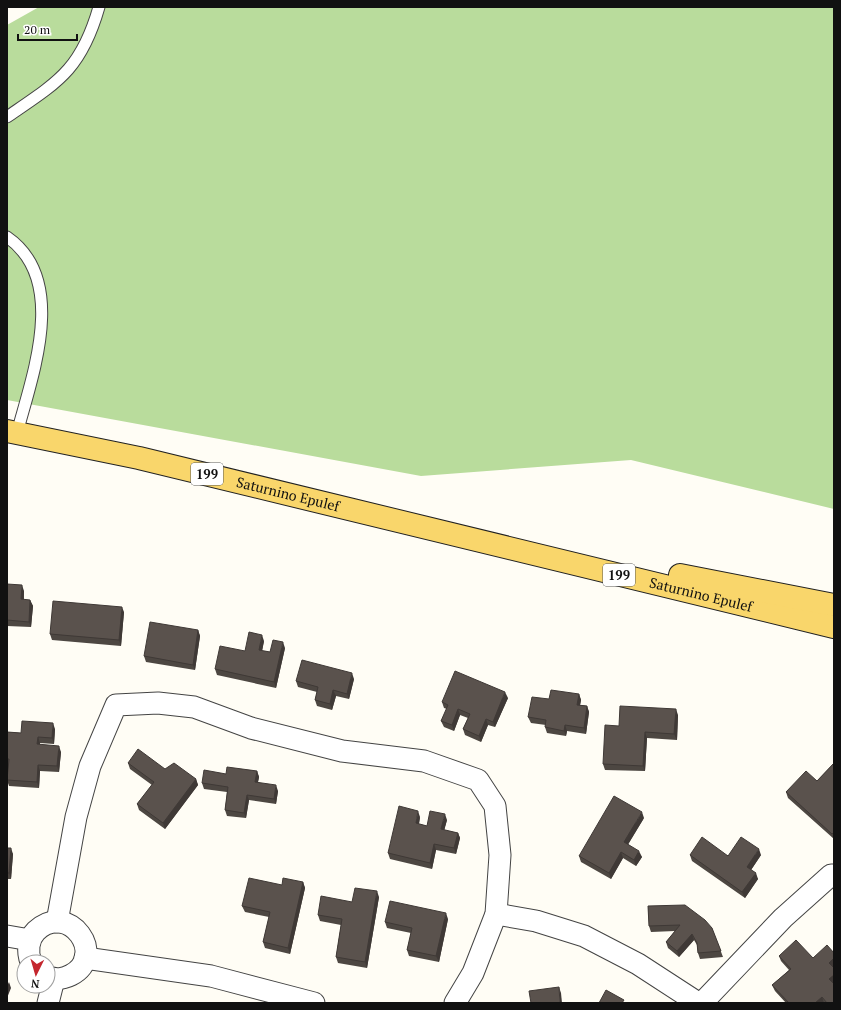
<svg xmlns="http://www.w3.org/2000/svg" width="841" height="1010" viewBox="0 0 841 1010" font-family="'PT Serif',serif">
<rect width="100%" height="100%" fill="#fffdf5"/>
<path fill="#b9dc9c" d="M39,7H834V509L631,460L421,476L7,400V25Z"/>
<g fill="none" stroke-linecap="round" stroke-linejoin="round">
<defs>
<g id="lane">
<path d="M7,117C58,82 81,70 99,7"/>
<path d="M7,237C69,280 32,376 17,433"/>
</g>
<g id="street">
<path d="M496,914L536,921L584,936L638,964L698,1003"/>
<path d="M57,922L76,817L90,766L116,705L158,703L194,707L251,728L342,751L424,761L478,780L495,806L500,855L496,914L473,973L455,1003"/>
<path d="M7,936L30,940"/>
<path d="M85,958L211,976L314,1003"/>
<path d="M31,962C27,952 28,939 36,931C69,900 108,956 71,975C63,979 57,980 48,977"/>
<path d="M48,1003L54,979"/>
<path d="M702,1003L783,918L831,875H834"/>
</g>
<g id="primary">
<path id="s1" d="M7,431L139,458L834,627"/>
<path d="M680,575L834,605"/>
</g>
</defs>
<use href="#lane" stroke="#444" stroke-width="13"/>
<use href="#street" stroke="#444" stroke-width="23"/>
<use href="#primary" stroke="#222" stroke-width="24"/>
<use href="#lane" stroke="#fff" stroke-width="11"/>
<use href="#street" stroke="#fff" stroke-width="21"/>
<use href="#primary" stroke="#f9d66b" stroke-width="22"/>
</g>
<g fill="#4d4742">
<path d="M7,584L24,591V600H30L33,606L31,627L7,626Z"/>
<path d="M124,612L121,646L52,640L50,634Z"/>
<path d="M198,630L200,636L195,670L146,662L144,656Z"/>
<path d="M264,641L262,651L270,652L285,648L276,688L217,675L215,669L245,651Z"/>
<path d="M354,679L349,699L336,696L332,710L317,706L315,700L317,692L298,687L296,681Z"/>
<path d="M579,694L581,700L580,705L587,706L589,712L586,734L567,731L566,736L547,733L545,727L546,725L531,723L528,717L549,699Z"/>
<path d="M508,698L495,727L488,725L481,742L465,735L463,729L468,718L460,715L454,731L444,727L441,721L447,709L444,708L442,702Z"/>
<path d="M678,715L677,740L647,738L645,771L605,770L603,764L619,726Z"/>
<path d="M55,729L54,744L40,743V744L61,752L59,772L40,771L39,788L9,786L7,780L8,765H7V732L21,733Z"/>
<path d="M128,763L165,769L196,779L198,785L165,829L139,810L137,804L152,785L130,769Z"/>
<path d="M834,763V839L788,798L786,792L817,781Z"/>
<path d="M257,771L259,777L258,782L278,791L276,804L249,800L246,818L227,816L225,810L227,792L204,789L202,783L226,774Z"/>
<path d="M420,817L419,824L427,826L447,820L444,830L458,833L460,838L456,854L436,850L432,869L390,859L388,853Z"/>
<path d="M644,818L628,844L642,857L636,866L623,858L611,879L581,862L579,856Z"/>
<path d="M7,848L13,854L11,879H7Z"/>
<path d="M690,855H761L751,870L758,879L745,898L692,861Z"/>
<path d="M303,882L305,888L290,954L265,948L263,942L269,917L245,912L242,906L282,885Z"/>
<path d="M379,897L367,968L338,963L336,957L341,925L320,921L318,915L352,902Z"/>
<path d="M648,906L712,928L723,957L700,959L698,953L697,945L694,940L679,957L668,948L666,942L675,931L651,932L649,926Z"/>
<path d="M448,919L439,962L409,956L407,950L411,933L387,928L385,922Z"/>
<path d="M779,956L813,958L833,967L834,968V982L833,983L834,1003H786L775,991L772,985L789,970L781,961Z"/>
</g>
<g fill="#3f3936">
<path d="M22,585L24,591L23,605L21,599Z"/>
<path d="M30,600L33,606L31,627L29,622Z"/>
<path d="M122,607L124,612L121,646L119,640Z"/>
<path d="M198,630L200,636L195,670L193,665Z"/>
<path d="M262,635L264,641L261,656L259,650Z"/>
<path d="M283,642L285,648L276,688L274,682Z"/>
<path d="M352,673L354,679L349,699L347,694Z"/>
<path d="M333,690L336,696L332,710L330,704Z"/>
<path d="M505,692L508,698L495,727L493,722Z"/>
<path d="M579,694L581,700L579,711L577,705Z"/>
<path d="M587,706L589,712L586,734L584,728Z"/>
<path d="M458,709L460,715L454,731L452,725Z"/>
<path d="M676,709L678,715L677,740L674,734Z"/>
<path d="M486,719L488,725L481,742L479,736Z"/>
<path d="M53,723L55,729L54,744L52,738Z"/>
<path d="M565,725L567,731L566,736L564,731Z"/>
<path d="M645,732L647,738L645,771L643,766Z"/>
<path d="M38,737L40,743L39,750L37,744Z"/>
<path d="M59,746L61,752L59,772L57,766Z"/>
<path d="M38,765L40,771L39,788L37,782Z"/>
<path d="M257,771L259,777L257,787L255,782Z"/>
<path d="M196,779L198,785L165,829L163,823Z"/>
<path d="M276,785L278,791L276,804L274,799Z"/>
<path d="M247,795L249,800L246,818L244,813Z"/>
<path d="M418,811L420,817L418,829L416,823Z"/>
<path d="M642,812L644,818L626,848L624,842Z"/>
<path d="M445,814L447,820L443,835L441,829Z"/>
<path d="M458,833L460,838L456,854L454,848Z"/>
<path d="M434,844L436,850L432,869L430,863Z"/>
<path d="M11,848L13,854L11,879L9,873Z"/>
<path d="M759,849L761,855L749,873L747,867Z"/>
<path d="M639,851L642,857L636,866L634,860Z"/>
<path d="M621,852L623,858L611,879L609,873Z"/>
<path d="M756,873L758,879L745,898L742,892Z"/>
<path d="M303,882L305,888L290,954L288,948Z"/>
<path d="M377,891L379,897L367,968L365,962Z"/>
<path d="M446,913L448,919L439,962L436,956Z"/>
<path d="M692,934L694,940L679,957L677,951Z"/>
<path d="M834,958V966L831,969L829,963Z"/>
<path d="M834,975V982L832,985L829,979Z"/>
<path d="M9,982L11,988L7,998V986Z"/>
<path d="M559,987L561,993L562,1003H560Z"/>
<path d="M822,997L824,1003H815Z"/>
</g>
<g fill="#5a524d" stroke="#3f3936">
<path d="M7,584L22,585L21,599L30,600L29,622L7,620Z"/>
<path d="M53,601L122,607L119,640L50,634Z"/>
<path d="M150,622L198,630L193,665L144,656Z"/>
<path d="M249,632L262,635L259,650L270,652L273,640L283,642L274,682L215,669L220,646L245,651Z"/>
<path d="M302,660L352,673L347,694L333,690L330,704L315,700L318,687L296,681Z"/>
<path d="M455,671L505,692L493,722L486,719L479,736L463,729L470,714L458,709L452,725L441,721L448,705L442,702Z"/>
<path d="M551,690L579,694L577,705L587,706L584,728L565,725L564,731L545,727L546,720L528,717L532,697L549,699Z"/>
<path d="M620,706L676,709L674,734L645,732L643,766L603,764L605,725L619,726Z"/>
<path d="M22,721L53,723L52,738L38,737L37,744L59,746L57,766L38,765L37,782L7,780L9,759H7V732L21,733Z"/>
<path d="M138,749L165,769L174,763L196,779L163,823L137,804L154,782L128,763Z"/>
<path d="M834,763V832L832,834L786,792L806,771L817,781Z"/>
<path d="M227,767L257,771L255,782L276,785L274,799L247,795L244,813L225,810L228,787L202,783L204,770L226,774Z"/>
<path d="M614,796L642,812L624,842L639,851L634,860L621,852L609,873L579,856Z"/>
<path d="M399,806L418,811L416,823L427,826L430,811L445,814L441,829L458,833L454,848L434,844L430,863L388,853Z"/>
<path d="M702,837L728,856L741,837L759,849L747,867L756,873L742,892L690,855Z"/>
<path d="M7,848H11L9,873H7Z"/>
<path d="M249,878L282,885L283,878L303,882L288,948L263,942L270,912L242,906Z"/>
<path d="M355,888L377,891L365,962L336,957L342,919L318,915L321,896L352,902Z"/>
<path d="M390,901L446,913L436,956L407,950L412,928L385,922Z"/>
<path d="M685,905L705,920L712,928L721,951L698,953L697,943L692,934L677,951L666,942L680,925L649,926L648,906Z"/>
<path d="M796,940L813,958L827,945L834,953V958L829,963L834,968V975L829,979L834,984V1003H827L822,997L815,1003H789L772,985L791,969L779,956Z"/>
<path d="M559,987L560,1003H531L529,991Z"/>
<path d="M606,990L624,1000L622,1003H599Z"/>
</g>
<g text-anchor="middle" stroke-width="4" stroke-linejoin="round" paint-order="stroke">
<g fill="#fff" stroke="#585858" stroke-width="1">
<rect x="191" y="463" width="32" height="22" rx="3"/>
<rect x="603" y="564" width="32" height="22" rx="3"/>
</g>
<g font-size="13" font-weight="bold" fill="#111">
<text x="207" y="479">199</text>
<text x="619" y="580">199</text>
</g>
<g font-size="14" fill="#111" stroke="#fff">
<text dy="5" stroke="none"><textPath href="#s1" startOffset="288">Saturnino Epulef</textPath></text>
<text dy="5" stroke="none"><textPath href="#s1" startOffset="713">Saturnino Epulef</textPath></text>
</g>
</g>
<rect width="841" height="1010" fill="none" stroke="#111111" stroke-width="16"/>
<g transform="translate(36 974) rotate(185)"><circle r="19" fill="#ffffff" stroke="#a0a0a0"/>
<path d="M0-3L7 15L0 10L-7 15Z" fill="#c4262e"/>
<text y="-6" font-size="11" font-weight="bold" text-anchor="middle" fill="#111111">N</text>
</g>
<path d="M18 34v6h59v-6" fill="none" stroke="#111111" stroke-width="2"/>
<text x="24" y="34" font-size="12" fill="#111111" stroke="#ffffff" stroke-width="3" paint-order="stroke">20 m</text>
</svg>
